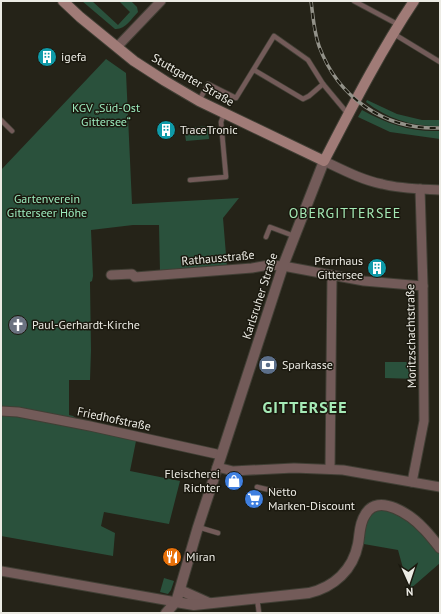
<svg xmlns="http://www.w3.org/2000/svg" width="441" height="614" viewBox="0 0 441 614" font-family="'PT Sans',sans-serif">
<rect width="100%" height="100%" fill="#252318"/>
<g fill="#2a513c">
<path d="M82,1H92L118,25L130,12L119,1H131L137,7L138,12C132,18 125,30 115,29Z"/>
<path d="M106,59L126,73L132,204L239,198L223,218L227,267L160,272L159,225H133L91,230L93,276L92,281L90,282L91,350L90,380H69V415L73,416L77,419L137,436L130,471L180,481L169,524L104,512L101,526L115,533L113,556L1,536V170Z"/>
<path d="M367,100L397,114L422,120H440V126C413,127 388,119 366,102Z"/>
<path d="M362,110C387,124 411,132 440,131V139L390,132L358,117Z"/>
<path d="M208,126L209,139L186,141L184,128Z"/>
<path d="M385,362H416V379L385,378Z"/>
<path d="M397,509L440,548V563L409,590L398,550L358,543L368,510Z"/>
<path d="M164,578L174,581L171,590L168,594L160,592Z"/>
</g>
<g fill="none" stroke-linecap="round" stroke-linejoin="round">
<defs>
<g id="service">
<path d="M354,1L399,25"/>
<path d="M394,34L440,62"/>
<path d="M254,70L303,99L309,96L323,84"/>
<path d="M199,101L208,84L236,98L274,36L308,60L323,84L348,114"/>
<path d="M1,120L12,131"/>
<path d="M190,180L226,177L221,122L224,114"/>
<path d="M266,237L270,227L294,236"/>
<path d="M257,487L274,491H283"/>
<path d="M198,527L218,533"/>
<path d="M257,598L259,613"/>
</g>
<g id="minor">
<path d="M117,47L161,1"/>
<path d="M324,161C343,170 362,180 382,184C401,189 421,189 440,190"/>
<path d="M111,275L132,274L135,277L252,268L269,265L283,266L364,281L423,286"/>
<path d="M1,411L18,412L90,426L221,455"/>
<path d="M217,467L233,471L294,468L343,470L440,487"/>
<path d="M330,469L332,275"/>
<path d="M412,482L424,421L423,286L420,189"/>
<path d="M1,571L176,602"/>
</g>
<g id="tertiary">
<path d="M180,590L209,603"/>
<path d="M176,602L194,605L309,593C334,587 353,570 358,544C360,534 359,524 365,515C378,491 412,516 424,529C430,535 435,542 440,548"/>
<path d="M166,613L173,605L177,599L198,527L283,266L324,161"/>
</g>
<path id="secondary" d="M63,1L80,17L134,61L165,81L199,101L324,161C352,107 380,52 414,1"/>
</defs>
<use href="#service" stroke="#413f35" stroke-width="6"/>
<use href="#minor" stroke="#413f35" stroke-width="11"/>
<use href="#tertiary" stroke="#413f35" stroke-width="12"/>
<use href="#secondary" stroke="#413f35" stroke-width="12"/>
<use href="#service" stroke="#735b59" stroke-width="4.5"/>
<use href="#minor" stroke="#735b59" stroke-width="9"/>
<use href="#tertiary" stroke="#735b59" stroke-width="10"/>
<use href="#secondary" stroke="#a07b77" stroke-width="10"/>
<defs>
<path id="rail" d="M311,1C313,16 314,32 319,46C338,98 385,130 440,128"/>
</defs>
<use href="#rail" stroke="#939289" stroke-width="3.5"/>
<use href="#rail" stroke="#1b190f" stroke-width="2" stroke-dasharray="6" stroke-linecap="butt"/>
</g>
<defs>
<symbol id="building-disc" viewBox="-11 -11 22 22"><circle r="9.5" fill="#0f9aa8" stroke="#1b190f"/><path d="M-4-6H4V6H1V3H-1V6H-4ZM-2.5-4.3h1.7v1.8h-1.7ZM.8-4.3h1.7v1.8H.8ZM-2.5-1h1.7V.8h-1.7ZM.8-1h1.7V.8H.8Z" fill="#fff"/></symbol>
<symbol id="church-disc" viewBox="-11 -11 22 22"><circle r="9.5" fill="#6b7280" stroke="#1b190f"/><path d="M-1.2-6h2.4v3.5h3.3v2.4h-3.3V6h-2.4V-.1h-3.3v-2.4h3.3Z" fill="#fff"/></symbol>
<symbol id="bank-disc" viewBox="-11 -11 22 22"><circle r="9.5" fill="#5c6f8a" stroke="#1b190f"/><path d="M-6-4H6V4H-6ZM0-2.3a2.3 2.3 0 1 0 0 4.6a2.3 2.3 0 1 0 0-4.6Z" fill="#fff"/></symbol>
<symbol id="shop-disc" viewBox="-11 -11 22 22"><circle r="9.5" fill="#3f7fe0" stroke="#1b190f"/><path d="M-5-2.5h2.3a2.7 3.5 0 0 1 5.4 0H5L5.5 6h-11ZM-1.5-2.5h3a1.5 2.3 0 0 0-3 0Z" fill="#fff"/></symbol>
<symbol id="supermarket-disc" viewBox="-11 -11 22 22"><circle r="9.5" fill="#3f7fe0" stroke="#1b190f"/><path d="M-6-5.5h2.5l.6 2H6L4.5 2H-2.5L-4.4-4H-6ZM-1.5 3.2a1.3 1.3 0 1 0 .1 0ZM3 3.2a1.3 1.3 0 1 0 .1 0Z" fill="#fff"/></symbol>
<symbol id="restaurant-disc" viewBox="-11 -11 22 22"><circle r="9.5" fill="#e8710a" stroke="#1b190f"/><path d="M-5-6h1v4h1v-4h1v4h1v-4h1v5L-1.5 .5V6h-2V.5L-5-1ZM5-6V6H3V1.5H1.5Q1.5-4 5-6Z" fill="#fff"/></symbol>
</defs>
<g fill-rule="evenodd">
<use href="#building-disc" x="36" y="46" width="22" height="22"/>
<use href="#building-disc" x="155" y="119" width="22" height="22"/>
<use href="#building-disc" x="366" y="257" width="22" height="22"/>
<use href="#church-disc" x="7" y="314" width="22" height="22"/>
<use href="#bank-disc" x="257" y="354" width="22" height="22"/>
<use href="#shop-disc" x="223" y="470" width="22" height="22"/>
<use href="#supermarket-disc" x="243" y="488" width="22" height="22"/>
<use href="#restaurant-disc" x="161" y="546" width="22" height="22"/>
</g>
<g text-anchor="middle" stroke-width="3" stroke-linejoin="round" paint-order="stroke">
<g font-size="12" fill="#ecebe4" stroke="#1b190f" text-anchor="start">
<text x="61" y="61">igefa</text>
<text x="180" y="134">TraceTronic</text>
<text x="363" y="265" text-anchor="end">Pfarrhaus<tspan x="363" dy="14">Gittersee</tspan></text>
<text x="32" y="329">Paul-Gerhardt-Kirche</text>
<text x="282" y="369">Sparkasse</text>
<text x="220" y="478" text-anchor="end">Fleischerei<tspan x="220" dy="14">Richter</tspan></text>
<text x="268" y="496">Netto<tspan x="268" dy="14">Marken-Discount</tspan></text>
<text x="186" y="561">Miran</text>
</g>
<g font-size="12" fill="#ecebe4" stroke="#1b190f">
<text transform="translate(193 80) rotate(30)" y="4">Stuttgarter Straße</text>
<text transform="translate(218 258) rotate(-5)" y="4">Rathausstraße</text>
<text transform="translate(260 296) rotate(-72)" y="4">Karlsruher Straße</text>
<text transform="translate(411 336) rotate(-91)" y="4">Moritzschachtstraße</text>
<text transform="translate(114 419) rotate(12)" y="4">Friedhofstraße</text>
</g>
<g font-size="12" fill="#9beabd" stroke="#1b190f">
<text x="106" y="112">KGV „Süd-Ost<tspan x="106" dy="14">Gittersee“</tspan></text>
<text x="47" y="203">Gartenverein<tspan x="47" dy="14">Gitterseer Höhe</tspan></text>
</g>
<g font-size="14" letter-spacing="1" fill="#a5eab6" stroke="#1b190f">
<text x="345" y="218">OBERGITTERSEE</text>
</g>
<g font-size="16" font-weight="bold" letter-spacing="1" fill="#a5eab6" stroke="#1b190f">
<text x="305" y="413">GITTERSEE</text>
</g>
</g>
<rect width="441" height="614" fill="none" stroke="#ecebe4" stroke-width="4"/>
<g transform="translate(409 582) rotate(177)" stroke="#1b190f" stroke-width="3" paint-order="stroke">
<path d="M0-3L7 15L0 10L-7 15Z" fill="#ecebe4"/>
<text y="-6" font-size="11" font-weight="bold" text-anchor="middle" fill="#ecebe4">N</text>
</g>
</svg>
